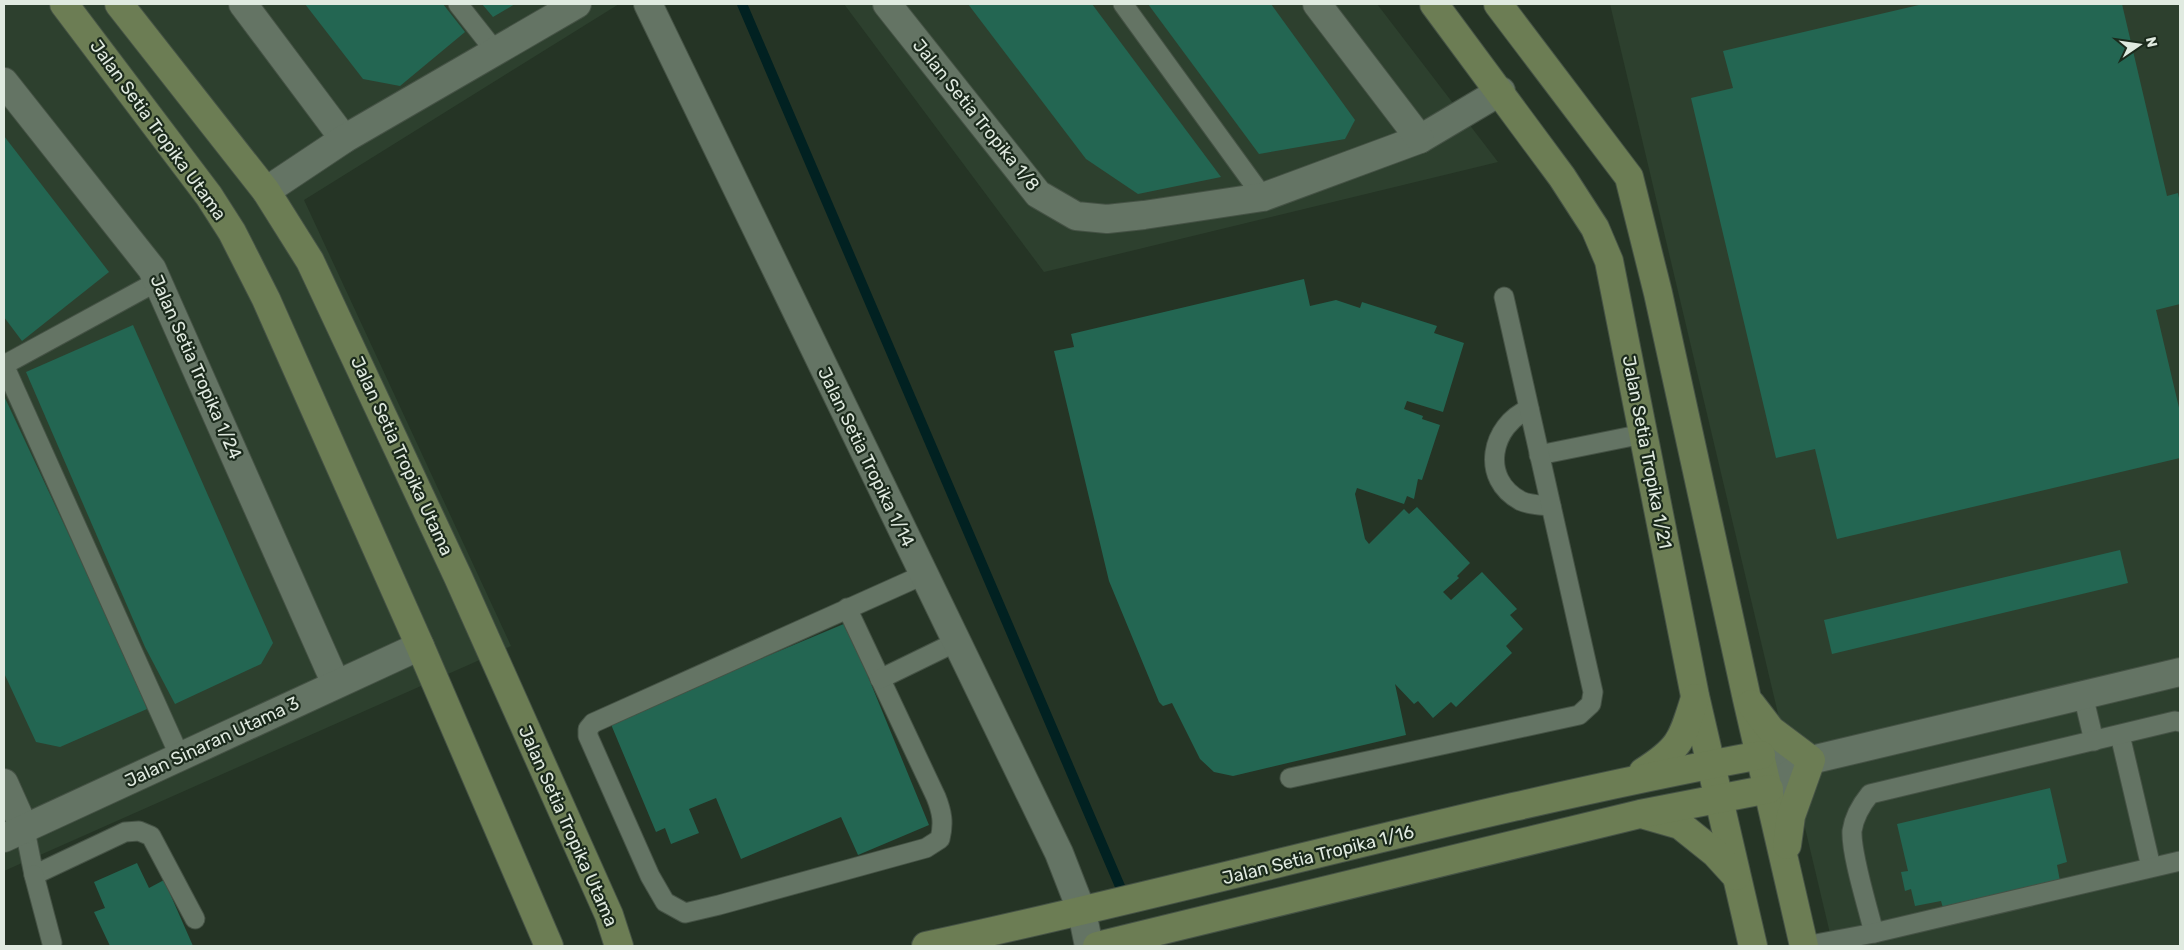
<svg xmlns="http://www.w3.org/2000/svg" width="2184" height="950" viewBox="0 0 2184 950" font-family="Rubik,sans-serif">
<rect width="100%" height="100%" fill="#253425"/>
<g fill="#2d402e">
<path d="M4,4H619L304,200L511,646L4,871Z"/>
<path d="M844,4H1377L1498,162L1044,272Z"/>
<path d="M1610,4H2180V946H1833Z"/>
</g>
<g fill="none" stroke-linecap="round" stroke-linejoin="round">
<path stroke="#012121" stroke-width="10" d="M742,4L1122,891"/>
</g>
<g fill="#236652">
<path d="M305,4H443L465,32L400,86L363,79Z"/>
<path d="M482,4H515L493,17Z"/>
<path d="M968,4H1092L1221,177L1138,194L1086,159Z"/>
<path d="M1148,4H1271L1355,120L1345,139L1259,154Z"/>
<path d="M1923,4H2122L2167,196L2178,193L2180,203V304L2156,310L2180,412V458L1837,539L1815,449L1776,458L1691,98L1733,88L1723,51Z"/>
<path d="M4,136L109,272L22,341L4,317Z"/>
<path d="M1304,279L1310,306L1336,300L1360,308L1362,302L1437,326L1434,333L1464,343L1443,412L1407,401L1404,409L1423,416L1422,419L1440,425L1422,480L1418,479L1414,499L1407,496L1404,504L1357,488L1355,494L1365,539L1369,544L1404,509L1409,514L1417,507L1470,563L1457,576L1459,578L1443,592L1451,600L1482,572L1517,609L1510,615L1523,629L1506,646L1512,653L1456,707L1451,702L1433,718L1418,701L1414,704L1395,684L1406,735L1233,776L1214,772L1200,759L1172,703L1163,706L1159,702L1109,581L1054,351L1074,347L1071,334Z"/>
<path d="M133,325L273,643L261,664L175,704L145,647L26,372Z"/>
<path d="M4,396L127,659L147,709L60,747L36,742L4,673Z"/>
<path d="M2120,550L2128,583L1832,654L1824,620Z"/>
<path d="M846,623L929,825L858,855L841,817L741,859L716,798L689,809L699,833L671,844L665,828L656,832L610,722Z"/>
<path d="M2050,788L2067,862L2057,865L2060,881L1943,908L1941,901L1915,906L1911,889L1905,891L1901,872L1908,871L1897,824Z"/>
<path d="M137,863L149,888L164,880L193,946H110L94,912L105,908L94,882Z"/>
</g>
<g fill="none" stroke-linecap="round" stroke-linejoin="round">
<defs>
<g id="lane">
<path d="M458,4L495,51"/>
<path d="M1123,4L1263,197"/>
<path d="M4,365L180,757"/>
<path d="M4,365L158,281"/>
<path d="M1529,409C1491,425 1479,479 1521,501C1530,505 1541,505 1551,506"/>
<path d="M1539,455L1643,434"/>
<path d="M847,608L936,797C942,812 944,823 940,839L926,848L719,905L685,913L665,902L650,876L588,736V729L593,723L923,575"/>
<path d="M880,679L956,642"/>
<path d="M2083,695L2094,741"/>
<path d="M2120,735L2151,867"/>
<path d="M1290,778L1579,715L1591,704L1593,692L1504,297"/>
<path d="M25,830L34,875L125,832L139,831L151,836L195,919"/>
<path d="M34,875L52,943"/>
<path d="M1874,933C1868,908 1851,855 1852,831C1854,817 1861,805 1870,794L2175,721L2180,722"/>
<path d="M1805,946L1874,933L2180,861"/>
</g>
<g id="street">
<path d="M243,4L344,139"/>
<path d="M648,4L1059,853L1082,912L1089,946"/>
<path d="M887,4L1038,194L1076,216L1107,219L1144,215L1263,197L1420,139L1501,91"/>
<path d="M1317,4L1420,139"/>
<path d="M4,82L152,269L336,684"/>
<path d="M266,191L344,139L577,4"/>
<path d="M1761,755L1811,760L2180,672"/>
<path d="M4,783L25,830"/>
<path d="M1769,789L1811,760"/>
<path d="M4,838L420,646"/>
</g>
<g id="secondary">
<path d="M64,4L209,196L232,232L266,299L420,646L549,946"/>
<path d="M119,4L266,191L310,261L458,577L609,915L619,946"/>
<path d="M1434,4L1562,177L1595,228L1609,261L1695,696L1753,946"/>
<path d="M1498,4L1629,177L1658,293L1747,699L1804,946"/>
<path d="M1751,704L1771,730L1811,760L1791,816L1787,845"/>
<path d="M1643,772C1681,748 1682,739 1695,698"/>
<path d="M1645,815L1680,825L1715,853L1736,876"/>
<path d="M926,946C1205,886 1480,807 1761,755"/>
<path d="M1097,946L1640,814L1769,789"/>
</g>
</defs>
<use href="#lane" stroke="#455245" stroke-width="21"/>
<use href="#street" stroke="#455245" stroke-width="30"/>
<use href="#secondary" stroke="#455245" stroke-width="30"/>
<use href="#lane" stroke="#647464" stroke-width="19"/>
<use href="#street" stroke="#647464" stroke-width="28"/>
<use href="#secondary" stroke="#6c7d54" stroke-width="28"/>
</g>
<g text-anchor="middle" stroke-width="4.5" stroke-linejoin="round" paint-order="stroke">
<g font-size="18" fill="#e0eae0" stroke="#1b2a1c">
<text transform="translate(976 115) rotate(51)" y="6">Jalan Setia Tropika 1/8</text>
<text transform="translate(158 130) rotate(54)" y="6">Jalan Setia Tropika Utama</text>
<text transform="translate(196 367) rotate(66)" y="6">Jalan Setia Tropika 1/24</text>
<text transform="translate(1647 452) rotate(79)" y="6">Jalan Setia Tropika 1/21</text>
<text transform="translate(402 456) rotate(65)" y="6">Jalan Setia Tropika Utama</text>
<text transform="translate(866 457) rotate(64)" y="6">Jalan Setia Tropika 1/14</text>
<text transform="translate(212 742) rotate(-25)" y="6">Jalan Sinaran Utama 3</text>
<text transform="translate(568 826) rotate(66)" y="6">Jalan Setia Tropika Utama</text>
<text transform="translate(1318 855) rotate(-14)" y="6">Jalan Setia Tropika 1/16</text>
</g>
</g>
<rect width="2184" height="950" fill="none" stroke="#e0eae0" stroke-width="10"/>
<g transform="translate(2139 45) rotate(77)" stroke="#1b2a1c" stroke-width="4" paint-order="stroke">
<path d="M0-4L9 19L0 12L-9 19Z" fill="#e0eae0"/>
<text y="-8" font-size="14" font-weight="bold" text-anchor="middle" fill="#e0eae0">N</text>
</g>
</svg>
